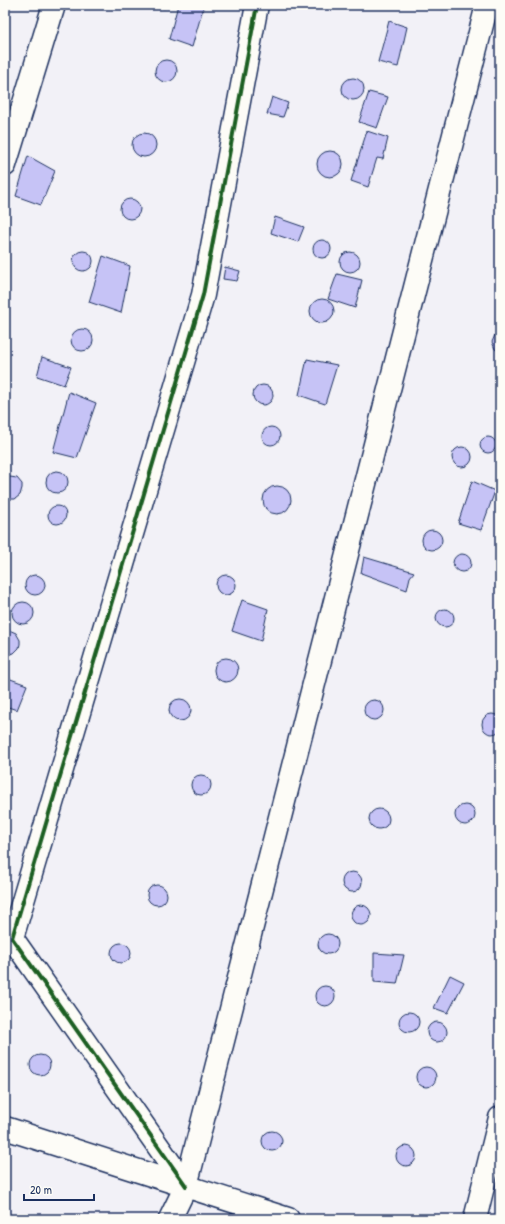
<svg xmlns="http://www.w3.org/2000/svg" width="505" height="1224" viewBox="0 0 505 1224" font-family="'Patrick Hand',sans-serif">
<rect width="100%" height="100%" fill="#f2f1f7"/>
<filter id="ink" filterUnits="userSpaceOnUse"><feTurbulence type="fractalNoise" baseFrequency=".025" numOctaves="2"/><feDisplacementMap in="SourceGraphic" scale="8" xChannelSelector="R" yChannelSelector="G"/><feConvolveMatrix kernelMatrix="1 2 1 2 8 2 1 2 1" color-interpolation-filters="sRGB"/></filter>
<g filter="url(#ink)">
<g fill="#c6c3f6" stroke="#1b2f5e">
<path d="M155,5H170L164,8Z"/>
<path d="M178,5H204L192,47L169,39Z"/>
<path d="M389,21L407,27L398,67L378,62Z"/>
<circle cx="166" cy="71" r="11"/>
<circle cx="353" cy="89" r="11"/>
<path d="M369,92L388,97L377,128L359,122Z"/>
<path d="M272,97L288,103L283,117L267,114Z"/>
<path d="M367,131L388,138L383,159L377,158L368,187L351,181Z"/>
<circle cx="144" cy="145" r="12"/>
<circle cx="330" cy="164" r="13"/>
<path d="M28,156L55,171L41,205L16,196Z"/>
<circle cx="130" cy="209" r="10"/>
<path d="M275,217L304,227L298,242L271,233Z"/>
<circle cx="322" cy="249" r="9"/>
<circle cx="83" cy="261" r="10"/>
<circle cx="350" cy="262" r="10"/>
<path d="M103,256L130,266L121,313L89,302Z"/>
<path d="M225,267L240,271L237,281L223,279Z"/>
<path d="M337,274L362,280L355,308L328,299Z"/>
<circle cx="322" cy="311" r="12"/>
<circle cx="82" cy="340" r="11"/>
<path d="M500,332V353L495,349L492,342L495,335Z"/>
<path d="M42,357L71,367L64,385L37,376Z"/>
<path d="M307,359L337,365L325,404L299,395Z"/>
<circle cx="263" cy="395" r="10"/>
<path d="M69,392L96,403L77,458L53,452Z"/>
<circle cx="271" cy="436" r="9"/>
<circle cx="488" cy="445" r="8"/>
<circle cx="462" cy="457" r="10"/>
<circle cx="57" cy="482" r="11"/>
<path d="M10,477L17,478L22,484V488L20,495L15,499H8L5,497V478Z"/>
<path d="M472,481L495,491L481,530L458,523Z"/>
<circle cx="277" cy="500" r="14"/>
<circle cx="57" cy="515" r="9"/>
<circle cx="432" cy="540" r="10"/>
<circle cx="462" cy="563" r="9"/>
<path d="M364,557L414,572L410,577L407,590L361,573Z"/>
<circle cx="35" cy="585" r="10"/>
<circle cx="226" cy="585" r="10"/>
<path d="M242,600L268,609L261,641L232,631Z"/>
<circle cx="23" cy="613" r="11"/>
<circle cx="445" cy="618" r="9"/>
<path d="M9,630L16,633L20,640V644L19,648L14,653L7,654H5V631Z"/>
<circle cx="226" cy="670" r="12"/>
<path d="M5,677L27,685L17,710L5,706Z"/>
<circle cx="180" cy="710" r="11"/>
<circle cx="374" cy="710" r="10"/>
<circle cx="492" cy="724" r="10"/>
<circle cx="201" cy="785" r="10"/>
<circle cx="465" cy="815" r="10"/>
<circle cx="379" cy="819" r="10"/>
<circle cx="352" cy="882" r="10"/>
<circle cx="157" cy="895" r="10"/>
<circle cx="361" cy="915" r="10"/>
<circle cx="328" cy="944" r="10"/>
<circle cx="121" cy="953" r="10"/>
<path d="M374,953L404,955L397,984L374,982Z"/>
<path d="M450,975L464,982L448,1013L434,1008Z"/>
<circle cx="325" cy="996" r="10"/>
<circle cx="409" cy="1022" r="10"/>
<circle cx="437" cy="1032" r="10"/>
<circle cx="40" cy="1065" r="10"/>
<circle cx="426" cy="1077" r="10"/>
<circle cx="272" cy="1141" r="10"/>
<circle cx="406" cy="1156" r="10"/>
</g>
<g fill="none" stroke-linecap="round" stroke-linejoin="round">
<defs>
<g id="street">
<path d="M5,165L54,5"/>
<path d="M186,1186L12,938L203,295L257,5"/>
<path d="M170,1219L186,1186L487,5"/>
<path d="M475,1219L500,1118"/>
</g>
<path id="secondary" d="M5,1128L288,1219"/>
</defs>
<use href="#street" stroke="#1b2f5e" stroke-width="25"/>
<use href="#secondary" stroke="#1b2f5e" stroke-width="25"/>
<use href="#street" stroke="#fdfcf7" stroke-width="22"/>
<use href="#secondary" stroke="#fdfcf7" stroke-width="22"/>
<defs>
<path id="cycleway" d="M186,1186L12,938L203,295L257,5"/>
</defs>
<use href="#cycleway" stroke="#fdfcf7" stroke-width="6"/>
<use href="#cycleway" stroke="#1b5e20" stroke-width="4"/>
</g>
</g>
<rect width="505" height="1224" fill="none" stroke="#fdfcf7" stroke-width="20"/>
<rect x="10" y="10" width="485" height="1204" fill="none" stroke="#1b2f5e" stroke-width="1.5" filter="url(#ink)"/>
<path d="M24 1194v6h70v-6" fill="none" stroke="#1b2f5e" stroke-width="2"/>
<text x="30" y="1194" font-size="12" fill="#1b2f5e" stroke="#fdfcf7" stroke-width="3" paint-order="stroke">20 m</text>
</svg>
